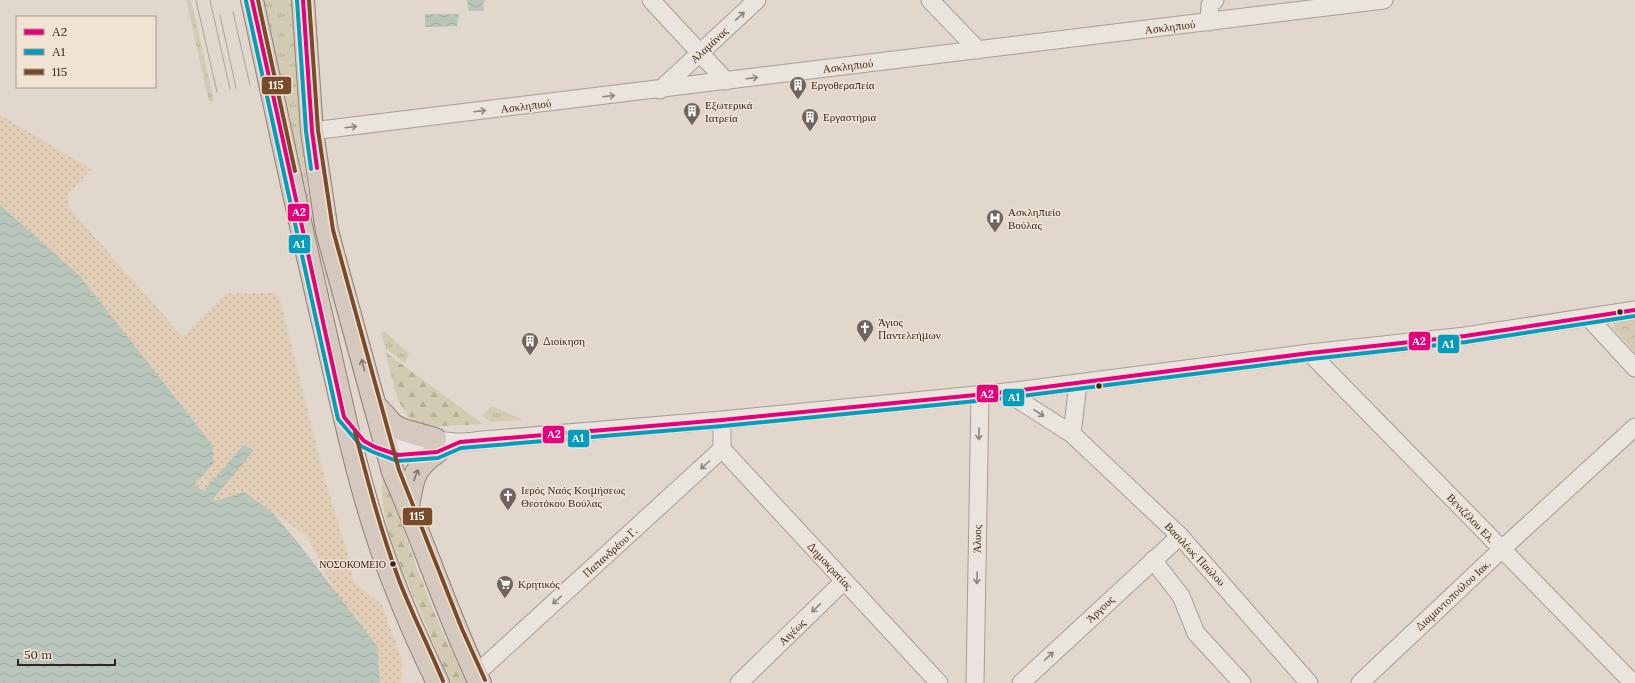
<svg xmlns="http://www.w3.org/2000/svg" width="1635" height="683" viewBox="0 0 1635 683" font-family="Lora,serif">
<defs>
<pattern id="grass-tufts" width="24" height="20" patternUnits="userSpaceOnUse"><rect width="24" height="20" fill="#d2cbb2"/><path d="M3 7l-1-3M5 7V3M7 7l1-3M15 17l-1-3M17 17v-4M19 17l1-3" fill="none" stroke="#b5ae99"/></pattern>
<pattern id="forest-firs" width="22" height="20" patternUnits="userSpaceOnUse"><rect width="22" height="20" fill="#d2cbb2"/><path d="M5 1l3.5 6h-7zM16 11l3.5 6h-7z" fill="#b5ae99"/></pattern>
<pattern id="sand-dots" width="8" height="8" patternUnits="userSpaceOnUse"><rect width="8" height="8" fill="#e2cdb7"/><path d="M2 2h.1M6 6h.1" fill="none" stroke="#c2b09d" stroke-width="1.8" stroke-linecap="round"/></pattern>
<pattern id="park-crowns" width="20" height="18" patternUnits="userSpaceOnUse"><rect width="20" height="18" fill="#d2cbb2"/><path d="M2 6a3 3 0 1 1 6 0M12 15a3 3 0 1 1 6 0" fill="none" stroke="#b5ae99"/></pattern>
<pattern id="water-waves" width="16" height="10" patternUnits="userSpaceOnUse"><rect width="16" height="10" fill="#b8c5ba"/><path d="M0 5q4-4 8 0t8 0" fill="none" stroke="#9fa9a0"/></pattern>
</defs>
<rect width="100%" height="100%" fill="#e1d7cd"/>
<g fill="url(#grass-tufts)">
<path d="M186,0H191L214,101L209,102Z"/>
<path d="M263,0H293L298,73L299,115L307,186L321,247L367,412L364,413L318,248L303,187Z"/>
<path d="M384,331L409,354L405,363L386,349L381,333Z"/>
<path d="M492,406L523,420L491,422L482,416Z"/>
</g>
<g fill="url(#forest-firs)">
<path d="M385,352L483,424L427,427L415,422L408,417L398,400Z"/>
<path d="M385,471C407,544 432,616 467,683H451C439,660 430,635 420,610C405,575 372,509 385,471Z"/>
</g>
<path fill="url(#sand-dots)" d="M0,115L91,169L68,194L69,208L183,337L225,294L274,293L279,296L325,480L351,565L353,581L382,605L402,661L401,683H380L377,646L336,593L307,536L244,493L214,501L212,499L253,450L243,445L203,492L194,484L213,464L212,446L80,276L0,205Z"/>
<path fill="url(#park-crowns)" d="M1635,317V353L1613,328L1614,320Z"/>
<g fill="url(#water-waves)">
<path d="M467,0H486L483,3L484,11H469Z"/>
<path d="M425,14H459L457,26L425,27Z"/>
<path d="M0,205L80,276L213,446V464L195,484L203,492L243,445L254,450L213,499L214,501L244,492L273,513L296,540L377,646L380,683H0Z"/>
</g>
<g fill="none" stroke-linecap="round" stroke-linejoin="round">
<defs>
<g id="minor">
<path d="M651,0L726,81"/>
<path d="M930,0L978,50"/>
<path d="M1209,22L1210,5L1215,0"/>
<path d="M660,90L757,0"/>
<path d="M312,131L1384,0"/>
<path d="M1589,318L1635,368"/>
<path d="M1310,353L1633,683"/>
<path d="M1006,392L1072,434L1180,536L1309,683"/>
<path d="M1072,434L1078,384"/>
<path d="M460,442L437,452L398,455L387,452C407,432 436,442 461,442C469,442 476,441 483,440L722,420L1006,392L1310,353L1465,336L1635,310"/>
<path d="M722,449L939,683"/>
<path d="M1153,560L1181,596L1196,633L1242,683"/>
<path d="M476,674L722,449V420"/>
<path d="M739,683L844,581"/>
<path d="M975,683L980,395"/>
<path d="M1021,683L1180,536"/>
<path d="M1360,683L1502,549L1635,427"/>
</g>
<g id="highway">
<path d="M252,0C276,110 299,221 325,331C341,401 356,473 379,542C395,589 416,638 438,683"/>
<path d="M303,0L312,131L327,231L393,472C424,541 447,615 480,683"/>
<path d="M375,405L393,425L403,430L435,439"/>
<path d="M408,506C413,479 413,468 437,452"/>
</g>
</defs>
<use href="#minor" stroke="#a69d96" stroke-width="19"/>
<use href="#highway" stroke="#8c837d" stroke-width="24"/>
<use href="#minor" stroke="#eae4de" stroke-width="17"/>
<use href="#highway" stroke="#d4c8bf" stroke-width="22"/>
<g stroke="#aaa39e" stroke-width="1">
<path d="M196,0L217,92"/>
<path d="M210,0L230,89"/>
<path d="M233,12L250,85"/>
<path d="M220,15L236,88"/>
</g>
<defs>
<g id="bus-1">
<path d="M252,0L344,417L364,441L375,447L398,455L437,452L460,442L722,420L1006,392L1310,353L1465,336L1635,310"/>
<path d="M303,0L312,131L317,168"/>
</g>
<g id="bus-2">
<path d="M297,0L306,131L311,169"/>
<path d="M246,1L338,419L361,446L373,452L397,461L438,458L461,448L723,426L1007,398L1311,359L1466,342L1635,316"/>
</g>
<g id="bus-3">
<path d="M258,0L295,171"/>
<path d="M309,0L318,130L333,230L399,470L462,629L485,680"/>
<path d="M355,432C368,482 381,532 399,580C412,614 429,647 443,681"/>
</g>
</defs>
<use href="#bus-1" stroke="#f1e3d4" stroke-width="7"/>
<use href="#bus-2" stroke="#f1e3d4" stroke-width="7"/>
<use href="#bus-3" stroke="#f1e3d4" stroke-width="7"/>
<use href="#bus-1" stroke="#e5007d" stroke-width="4"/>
<use href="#bus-2" stroke="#059cbd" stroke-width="4"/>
<use href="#bus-3" stroke="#7a4b2a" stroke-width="4"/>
</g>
<defs><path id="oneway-shaft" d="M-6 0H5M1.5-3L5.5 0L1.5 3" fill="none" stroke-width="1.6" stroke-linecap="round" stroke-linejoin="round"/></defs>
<g stroke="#8f847f">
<use href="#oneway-shaft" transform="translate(740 16) rotate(-43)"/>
<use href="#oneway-shaft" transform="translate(752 78) rotate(-7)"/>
<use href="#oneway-shaft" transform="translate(609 96) rotate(-7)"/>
<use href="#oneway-shaft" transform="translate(480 111) rotate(-7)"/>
<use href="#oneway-shaft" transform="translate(351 127) rotate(-7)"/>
<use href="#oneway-shaft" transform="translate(1039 413) rotate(33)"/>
<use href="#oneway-shaft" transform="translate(979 434) rotate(91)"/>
<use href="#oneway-shaft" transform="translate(705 465) rotate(138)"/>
<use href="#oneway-shaft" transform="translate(977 578) rotate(91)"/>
<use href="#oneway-shaft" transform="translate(557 600) rotate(138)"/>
<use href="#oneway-shaft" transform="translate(816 608) rotate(136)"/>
<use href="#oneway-shaft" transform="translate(1049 656) rotate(-43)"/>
</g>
<g stroke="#847670">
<use href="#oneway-shaft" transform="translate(363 365) rotate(-105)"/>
<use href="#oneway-shaft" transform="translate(416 475) rotate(-69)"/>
</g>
<defs>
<symbol id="building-pin" viewBox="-11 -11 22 30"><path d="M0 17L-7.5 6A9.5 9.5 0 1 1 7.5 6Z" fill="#71635d" stroke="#f1e3d4"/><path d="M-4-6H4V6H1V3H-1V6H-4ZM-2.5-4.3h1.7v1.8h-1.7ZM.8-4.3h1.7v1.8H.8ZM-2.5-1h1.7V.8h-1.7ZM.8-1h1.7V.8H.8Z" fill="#fff"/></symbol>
<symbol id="hospital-pin" viewBox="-11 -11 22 30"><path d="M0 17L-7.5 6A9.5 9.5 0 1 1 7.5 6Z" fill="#71635d" stroke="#f1e3d4"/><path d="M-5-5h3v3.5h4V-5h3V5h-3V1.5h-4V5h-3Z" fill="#fff"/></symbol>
<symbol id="church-pin" viewBox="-11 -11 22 30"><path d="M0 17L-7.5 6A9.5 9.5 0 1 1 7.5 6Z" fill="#71635d" stroke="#f1e3d4"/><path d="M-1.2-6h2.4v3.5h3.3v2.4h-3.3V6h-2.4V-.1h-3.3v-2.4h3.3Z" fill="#fff"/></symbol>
<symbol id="supermarket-pin" viewBox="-11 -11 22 30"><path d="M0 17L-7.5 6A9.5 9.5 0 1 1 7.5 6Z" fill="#71635d" stroke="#f1e3d4"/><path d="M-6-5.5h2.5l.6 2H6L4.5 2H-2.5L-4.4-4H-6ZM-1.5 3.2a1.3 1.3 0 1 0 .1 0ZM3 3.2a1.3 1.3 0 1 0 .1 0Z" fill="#fff"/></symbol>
</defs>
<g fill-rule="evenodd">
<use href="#building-pin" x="788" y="75" width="20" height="27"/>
<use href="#building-pin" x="682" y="101" width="20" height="27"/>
<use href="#building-pin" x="800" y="107" width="20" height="27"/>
<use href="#hospital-pin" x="985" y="208" width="20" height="27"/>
<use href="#church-pin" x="855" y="318" width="20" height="27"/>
<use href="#building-pin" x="520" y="331" width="20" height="27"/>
<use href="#church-pin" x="498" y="486" width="20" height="27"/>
<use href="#supermarket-pin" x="495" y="574" width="20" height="27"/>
</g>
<g fill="#342520" stroke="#f1e3d4" stroke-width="1.5">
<circle cx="1620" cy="312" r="3.5"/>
<circle cx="1099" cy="386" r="3.5"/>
<circle cx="393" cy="564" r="3.5"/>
</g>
<g text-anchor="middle" stroke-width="3" stroke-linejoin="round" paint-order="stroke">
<g font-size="10" fill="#342520" stroke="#f1e3d4" text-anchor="end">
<text x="386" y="568">ΝΟΣΟΚΟΜΕΙΟ</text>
</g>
<g font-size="11" fill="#342520" stroke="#f1e3d4">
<text transform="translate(1170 27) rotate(-7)" y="4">Ασκληπιού</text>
<text transform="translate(709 45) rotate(-43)" y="4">Αλαμάνας</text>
<text transform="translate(848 66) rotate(-7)" y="4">Ασκληπιού</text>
<text transform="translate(526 106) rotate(-7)" y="4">Ασκληπιού</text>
<text transform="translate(1471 518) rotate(46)" y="4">Βενιζέλου Ελ.</text>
<text transform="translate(977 539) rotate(-89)" y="4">Άλυος</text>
<text transform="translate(610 552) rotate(-42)" y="4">Παπανδρέου Γ.</text>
<text transform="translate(1195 554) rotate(47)" y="4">Βασιλέως Παύλου</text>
<text transform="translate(830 566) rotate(47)" y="4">Δημοκρατίας</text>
<text transform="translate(1453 595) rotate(-43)" y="4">Διαμαντοπούλου Ιακ.</text>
<text transform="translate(1100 609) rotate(-43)" y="4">Άργους</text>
<text transform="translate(792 632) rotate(-44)" y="4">Αιγέως</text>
</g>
<g font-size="11" fill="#342520" stroke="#f1e3d4" text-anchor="start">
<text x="811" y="89">Εργοθεραπεία</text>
<text x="705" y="109">Εξωτερικά<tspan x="705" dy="13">Ιατρεία</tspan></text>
<text x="823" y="121">Εργαστήρια</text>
<text x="1008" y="216">Ασκληπιείο<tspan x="1008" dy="13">Βούλας</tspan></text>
<text x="878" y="326">Άγιος<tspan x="878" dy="13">Παντελεήμων</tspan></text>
<text x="543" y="345">Διοίκηση</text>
<text x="521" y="494">Ιερός Ναός Κοιμήσεως<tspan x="521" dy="13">Θεοτόκου Βούλας</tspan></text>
<text x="518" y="588">Κρητικός</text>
</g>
</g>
<g stroke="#f1e3d4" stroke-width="1.5">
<rect x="261" y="76" width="31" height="19" rx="4" fill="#7a4b2a"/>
<rect x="287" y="203" width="23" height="19" rx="4" fill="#e5007d"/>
<rect x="288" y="234" width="23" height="20" rx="4" fill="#059cbd"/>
<rect x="1408" y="331" width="23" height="20" rx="4" fill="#e5007d"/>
<rect x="1437" y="334" width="23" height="20" rx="4" fill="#059cbd"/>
<rect x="976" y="384" width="23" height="19" rx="4" fill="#e5007d"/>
<rect x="1002" y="388" width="23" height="19" rx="4" fill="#059cbd"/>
<rect x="542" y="425" width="23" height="19" rx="4" fill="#e5007d"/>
<rect x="567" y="429" width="23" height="19" rx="4" fill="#059cbd"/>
<rect x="402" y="507" width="31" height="19" rx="4" fill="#7a4b2a"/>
</g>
<g font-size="11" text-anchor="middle" font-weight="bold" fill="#fff">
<text x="276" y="89">115</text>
<text x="299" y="216">Α2</text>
<text x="299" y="248">Α1</text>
<text x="1419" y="345">Α2</text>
<text x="1448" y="348">Α1</text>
<text x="987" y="398">Α2</text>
<text x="1014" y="401">Α1</text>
<text x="554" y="438">Α2</text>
<text x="578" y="442">Α1</text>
<text x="417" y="520">115</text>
</g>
<rect x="16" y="16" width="140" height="72" fill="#f1e3d4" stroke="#a5978c"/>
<rect x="24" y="29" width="20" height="6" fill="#e5007d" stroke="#a5978c"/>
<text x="52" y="36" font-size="12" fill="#342520">Α2</text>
<rect x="24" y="49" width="20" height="6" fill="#059cbd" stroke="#a5978c"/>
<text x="52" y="56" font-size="12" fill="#342520">Α1</text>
<rect x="24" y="69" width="20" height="6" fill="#7a4b2a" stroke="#a5978c"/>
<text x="52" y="76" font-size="12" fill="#342520">115</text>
<path d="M18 659v6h97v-6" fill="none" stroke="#342520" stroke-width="2"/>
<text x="24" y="659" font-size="12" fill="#342520" stroke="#f1e3d4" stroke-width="3" paint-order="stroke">50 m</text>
</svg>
